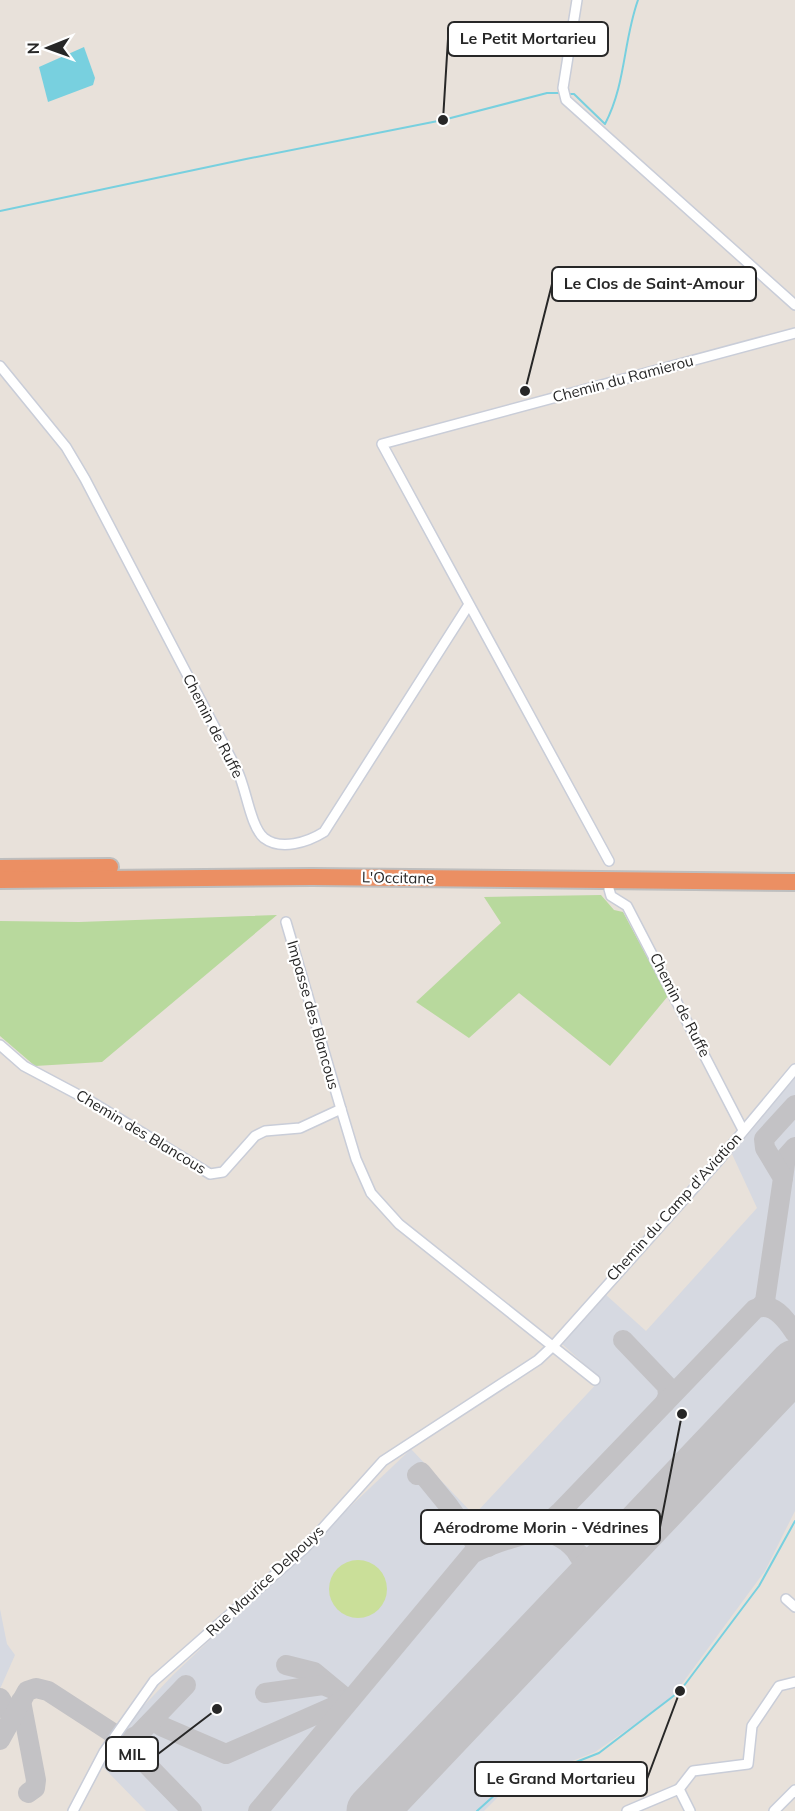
<svg xmlns="http://www.w3.org/2000/svg" width="795" height="1811" viewBox="0 0 795 1811" font-family="Mulish,sans-serif">
<rect width="100%" height="100%" fill="#e8e1da"/>
<g fill="#d6d9e1">
<path d="M795,1077V1511L765,1571L670,1700L595,1752L509,1786L484,1811H146L102,1766L115,1750L133,1717L173,1675L411,1449L474,1515L601,1379L561,1343L605,1294L646,1331L757,1208L732,1154Z"/>
<path d="M0,1609L7,1644L15,1655L0,1689Z"/>
</g>
<g fill="#b8d99d">
<path d="M601,895L614,910L623,912L668,996L610,1066L519,993L469,1038L416,1002L501,923L484,897Z"/>
<path d="M277,915L102,1062L35,1066L0,1036V921L79,922Z"/>
</g>
<circle fill="#cadf99" cx="358" cy="1589" r="29"/>
<path fill="#78d0df" d="M84,47L95,78L93,85L48,102L39,67Z"/>
<g fill="none" stroke-linecap="round" stroke-linejoin="round">
<g stroke="#78d0df" stroke-width="2">
<path d="M566,94H574L605,124C626,84 623,42 638,0"/>
<path d="M0,211L246,159L443,120L547,93H560"/>
<path d="M477,1811L497,1793L599,1753L680,1691L759,1586L795,1521"/>
</g>
<g stroke="#c3c2c5" stroke-width="20">
<path d="M783,1178L786,1157L795,1147"/>
<path d="M761,1306L765,1301L783,1178L765,1148L764,1139L795,1105"/>
<path d="M623,1340L667,1386L668,1395L665,1403"/>
<path d="M777,1384L795,1362"/>
<path d="M417,1475L421,1472L448,1505L477,1546L488,1547"/>
<path d="M529,1534L544,1526L561,1511L755,1309C772,1300 786,1319 795,1333"/>
<path d="M562,1612L587,1580L585,1565L577,1553"/>
<path d="M286,1665L314,1672L349,1701"/>
<path d="M265,1693L323,1685L335,1690"/>
<path d="M0,1698L12,1718"/>
<path d="M21,1701L36,1780L35,1788L28,1793"/>
<path d="M161,1726L226,1754L333,1707L343,1700"/>
<path d="M122,1739H130L138,1735L186,1685"/>
<path d="M0,1740L27,1691L36,1688L48,1691L122,1739L192,1811"/>
<path d="M258,1811L472,1554C489,1545 534,1528 552,1534C586,1546 570,1571 617,1553"/>
</g>
<path stroke="#c3c2c5" stroke-width="51" d="M372,1811L795,1365"/>
<defs>
<g id="street">
<path d="M577,0L563,88L566,100L795,305"/>
<path d="M0,366L66,447L85,479C136,576 187,673 237,770C246,787 250,826 264,838C281,851 308,842 324,832L468,606"/>
<path d="M609,861L382,444L795,333"/>
<path d="M609,889L611,896L627,906L743,1130"/>
<path d="M286,922L341,1109"/>
<path d="M0,1045L24,1066L90,1101L210,1174L223,1172L255,1136L265,1131L300,1128L341,1109L356,1159L371,1193L399,1224L595,1380"/>
<path d="M786,1599L795,1607"/>
<path d="M679,1789L693,1771L748,1764L752,1726L779,1686L795,1682"/>
<path d="M73,1811L104,1752L154,1681L305,1548L383,1461L538,1360L554,1345L720,1159L795,1069"/>
<path d="M627,1811L679,1789L690,1811"/>
<path d="M774,1811L795,1790"/>
</g>
<g id="highway">
<path d="M0,868L110,867"/>
<path d="M0,880L312,877L795,882"/>
</g>
</defs>
<use href="#street" stroke="#c9cdd8" stroke-width="12"/>
<use href="#highway" stroke="#bebebe" stroke-width="20"/>
<use href="#street" stroke="#fff" stroke-width="9"/>
<use href="#highway" stroke="#eb8f63" stroke-width="16"/>
</g>
<g text-anchor="middle" stroke-width="4.5" stroke-linejoin="round" paint-order="stroke">
<g font-size="15" fill="#272727" stroke="#fff">
<text transform="translate(623 379) rotate(-15)" y="5">Chemin du Ramierou</text>
<text transform="translate(213 726) rotate(63)" y="5">Chemin de Ruffe</text>
<text transform="translate(398 878) rotate(1)" y="5">L'Occitane</text>
<text transform="translate(680 1005) rotate(63)" y="5">Chemin de Ruffe</text>
<text transform="translate(313 1015) rotate(74)" y="5">Impasse des Blancous</text>
<text transform="translate(141 1132) rotate(31)" y="5">Chemin des Blancous</text>
<text transform="translate(674 1207) rotate(-48)" y="5">Chemin du Camp d'Aviation</text>
<text transform="translate(265 1581) rotate(-43)" y="5">Rue Maurice Delpouys</text>
</g>
</g>
<path fill="none" stroke="#272727" stroke-width="2" d="M443 120L448 39M525 391L552 284M682 1414L660 1527M217 1709L158 1754M680 1691L647 1779"/>
<g fill="#272727" stroke="#fff" stroke-width="2">
<circle cx="443" cy="120" r="6"/>
<circle cx="525" cy="391" r="6"/>
<circle cx="682" cy="1414" r="6"/>
<circle cx="217" cy="1709" r="6"/>
<circle cx="680" cy="1691" r="6"/>
</g>
<g fill="#fff" stroke="#272727" stroke-width="2">
<rect x="448" y="22" width="160" height="34" rx="6"/>
<rect x="552" y="267" width="204" height="34" rx="6"/>
<rect x="421" y="1510" width="239" height="34" rx="6"/>
<rect x="106" y="1737" width="52" height="34" rx="6"/>
<rect x="475" y="1762" width="172" height="34" rx="6"/>
</g>
<g font-size="16" text-anchor="middle" font-weight="bold" fill="#272727">
<text x="528" y="44">Le Petit Mortarieu</text>
<text x="654" y="289">Le Clos de Saint-Amour</text>
<text x="541" y="1533">Aérodrome Morin - Védrines</text>
<text x="132" y="1760">MIL</text>
<text x="561" y="1784">Le Grand Mortarieu</text>
</g>
<g transform="translate(48 48) rotate(269)" stroke="#ffffff" stroke-width="4.5" paint-order="stroke">
<path d="M0-4.5L10 22L0 15L-10 22Z" fill="#272727"/>
<text y="-9" font-size="16" font-weight="bold" text-anchor="middle" fill="#272727">N</text>
</g>
</svg>
